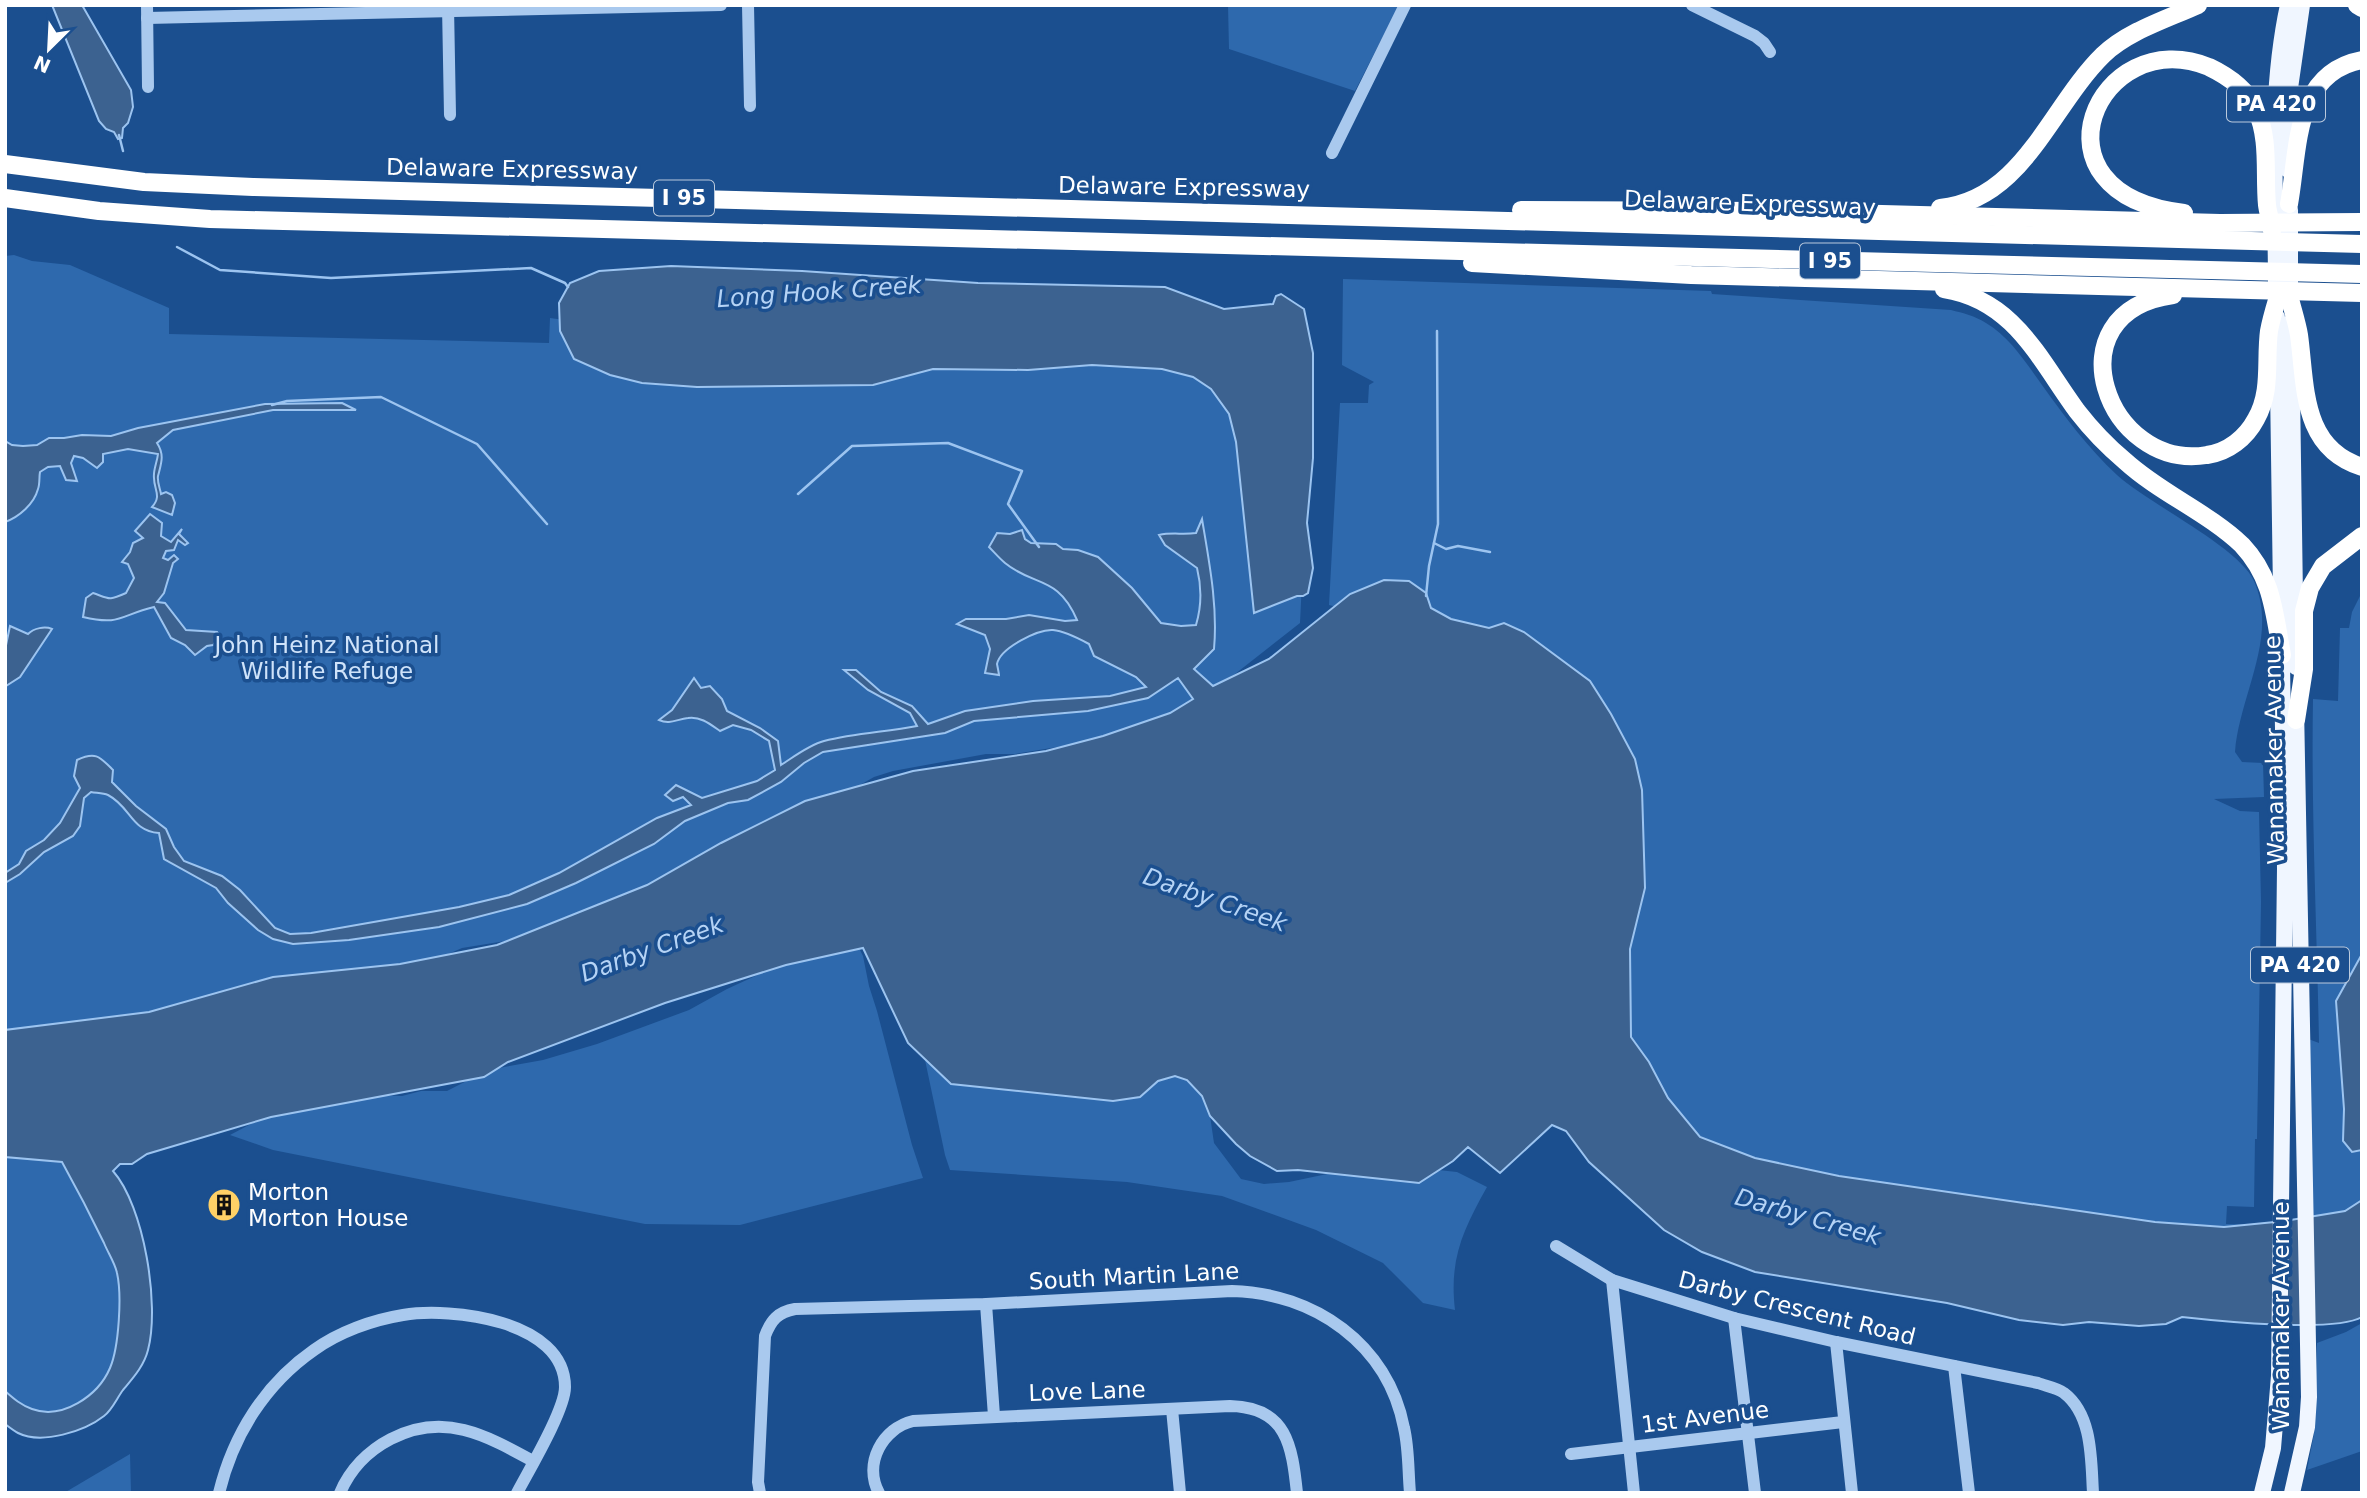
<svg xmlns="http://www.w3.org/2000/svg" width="2367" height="1498" viewBox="0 0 2367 1498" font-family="'DejaVu Sans',sans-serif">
<rect width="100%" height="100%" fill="#1b4f8f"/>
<g fill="#2e69ad">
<path d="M1228,5H1399L1355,91L1229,49Z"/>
<path d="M14,255L32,261L70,265L169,308V334L549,343L550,318L623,328L1173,360L1309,436L1300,623L1235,674L1182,707L1164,716L1100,740L1015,754H986L893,771L874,777L853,789L835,813L517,939L462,948L430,962L5,1044V256Z"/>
<path d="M1343,279L1711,291L1712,294L1951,310C1963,313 1975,316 1986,323C2010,337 2026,363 2042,385C2065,417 2088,448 2117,475C2149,504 2239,547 2254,581C2279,637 2239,696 2235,752L2242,762L2263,763L2264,797L2214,799L2240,811L2259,812L2261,902L2257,1139H2255L2254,1207L2227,1206L2226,1224L2265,1225L2219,1233L1810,1177L1682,1135L1337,607L1329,605L1340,403H1368L1369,385L1374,382L1342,365Z"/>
<path d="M2362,592V1209L2304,1226L2303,1037L2319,1043C2317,928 2311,814 2313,699L2338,701L2340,628H2349L2352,612Z"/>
<path d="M896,922L1203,1068L1214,1143L1241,1179L1264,1184L1289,1182L1327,1174L1391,1165L1457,1172L1487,1187C1463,1230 1449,1259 1455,1310L1423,1303L1383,1263L1316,1230L1222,1196L1127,1182L950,1170L945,1155Z"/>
<path d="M855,940L863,956L869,986L877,1011L912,1145L923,1178L740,1225L645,1224L273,1150L230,1135L266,1116L370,1095L402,1096L421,1091H447L488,1070L543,1060L597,1044L689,1010L727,989L773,968Z"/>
<path d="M5,1157L62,1162C77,1189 91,1216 104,1243C108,1252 115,1263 117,1272C123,1297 120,1345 110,1368C98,1396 62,1420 32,1409C21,1405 13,1399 5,1391Z"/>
<path d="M2362,1323V1451L2307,1470L2314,1434L2317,1343L2346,1332Z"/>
<path d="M130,1454L131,1493H64Z"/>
</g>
<g fill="#3c6290" stroke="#9cc4f0" stroke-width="2">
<path d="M52,5H82L131,90L133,107L128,123L123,128L122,138L118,139L114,132L106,129L99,121Z"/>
<path d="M671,266L802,271L978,283L1165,287L1224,309L1273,304L1276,296L1281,294L1304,309L1313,353V458L1307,523L1313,568L1308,593L1303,596H1297L1254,613L1236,442L1229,414L1211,389L1193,377L1162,369L1092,365L1028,370L933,369L873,385L697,387L642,383L610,375L574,359L560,331L559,303L570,283L599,271Z"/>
<path d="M342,403L356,410H273L173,430L157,443C165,455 161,464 158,476C157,482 160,488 161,494L166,492L172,495L175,503L172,515L152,507C162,496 154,490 154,478C153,470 157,463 158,454L128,449L103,454V462L97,468L83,458L74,456L71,463L77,481L66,480L60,466L48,467L40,472C39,477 40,484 38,489C34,504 19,517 5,522V441L12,445L23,446L37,445L49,438H64L82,435L111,436L138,428L265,404Z"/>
<path d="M150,514L162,523L161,536L171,542L182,529L179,534L188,543L185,545L178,540L174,550L166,551L163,558L168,560L174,555L178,559L173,563L164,593L157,602L165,603L186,630L217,632L220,636L213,645L207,646L195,655L185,645L171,638L154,607C120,615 121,626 83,617L86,598L93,593C110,599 108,601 126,593L134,578L128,564L122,562L130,552L133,543L143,538L135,531Z"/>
<path d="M1202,519C1209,561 1218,606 1214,649L1194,669L1213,686L1269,659L1350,594L1384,580L1409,581L1426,593L1431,608L1451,619L1489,628L1504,623L1524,632L1590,681L1611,714L1635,759L1642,790L1645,888L1630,949L1631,1037L1649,1062L1668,1098L1700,1137L1755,1158L1839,1176L2155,1222L2224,1227L2285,1221L2345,1211L2362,1200V1317C2334,1333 2218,1321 2182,1317L2166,1324L2139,1326L2089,1322L2063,1325L2019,1320L1947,1303L1755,1272L1702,1252L1664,1230L1589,1162L1566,1131L1552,1125L1500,1173L1468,1147L1453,1161L1419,1183L1298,1170L1277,1171L1250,1156L1236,1144L1210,1116L1202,1096L1187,1080L1175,1076L1158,1081L1140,1097L1113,1101L951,1084L908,1043L863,948L786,965L665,1003L508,1062L484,1077L271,1117L147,1154L132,1164H120L113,1171C144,1206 160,1305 148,1350C144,1366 133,1378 123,1390C117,1398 112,1410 104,1416C85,1431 42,1445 18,1433C14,1431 9,1427 5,1424V1391C14,1399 21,1405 32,1409C62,1420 98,1396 110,1368C119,1347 122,1295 117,1273C115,1263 108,1253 104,1243C91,1216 77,1189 62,1162L5,1157V1030L149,1012L273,977L400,964L497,945L647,885L721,843L805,801L913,771L1046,751L1103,736L1170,713L1193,699L1178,678L1148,698L1088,711L974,721L945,733L823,752L804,763L781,782L748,800L728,803L685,821L654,844L576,883L527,904L439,927L349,940L293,944L273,939L258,930L228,903L216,888L164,859L159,833C131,831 131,807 108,795C103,793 96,793 91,792L84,798L80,826L73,836L44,852L20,874L5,883V873L19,864L26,851L44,840L60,823L80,788L74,776L77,760C96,751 100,757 113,770L112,782L136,806L166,829L174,847L184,861L222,876L240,890L275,928L290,934L311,933L459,907L509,895L559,873L657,818L691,805L683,797L673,801L665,795L676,785L702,798L757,781L775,770L769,741L751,730L733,725L720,731C710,724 700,716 688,718C677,719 670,725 659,720L672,710L694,678L701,688L710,686L722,699L727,711L760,728L778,741L781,765C795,756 809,745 824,741C855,733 886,732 917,726L910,713L868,690L844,670H856L881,692L912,706L928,724L965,711L1033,701L1110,696L1146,687L1136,677L1094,656L1089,644C1078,638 1065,631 1053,630C1038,629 1000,648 997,664C997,664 999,674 999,675L985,673L990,649L985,635L957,624L966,619H1006L1029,615L1065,621L1077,620C1058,575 1034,587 1005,563C999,558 994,552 989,547L997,533L1010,534L1022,530L1025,539L1031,543L1056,544L1063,549L1078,550L1098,557L1132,588L1161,623L1181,626L1196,625C1202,605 1202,588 1197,568L1165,545L1159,535C1172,532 1183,535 1196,533Z"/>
<path d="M10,626L28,634C34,628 45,626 52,629L20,677L6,686L5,650Z"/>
<path d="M2362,954V1150L2352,1152L2343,1141L2344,1109L2336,1001Z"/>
</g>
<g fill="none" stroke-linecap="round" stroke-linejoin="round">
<g stroke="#9cc4f0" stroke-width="2.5">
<path d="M119,135L123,151"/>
<path d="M177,247L220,270L331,278L531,268L565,283L568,287"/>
<path d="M272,405L287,401L381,397L477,444L547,524"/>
<path d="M798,494L852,446L948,443L1022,471L1008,504L1039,547"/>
<path d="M1434,543L1446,549L1458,546L1490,552"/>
<path d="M1426,596L1429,566L1438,524L1437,331"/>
</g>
<g stroke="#a9c9ee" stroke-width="12">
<path d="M147,5L148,87"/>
<path d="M748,5L750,106"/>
<path d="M1692,5L1755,36L1764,43L1770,52"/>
<path d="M448,6L450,115"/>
<path d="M147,18L721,5"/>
<path d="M1332,153L1405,5"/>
<path d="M1556,1246L1612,1280L1734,1318L1836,1342L2038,1383C2046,1386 2058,1388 2064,1393C2093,1415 2091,1461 2093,1493"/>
<path d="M1612,1280L1634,1493"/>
<path d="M986,1304L994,1416"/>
<path d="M1734,1318L1755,1493"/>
<path d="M1836,1342L1852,1493"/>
<path d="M1954,1366L1969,1493"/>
<path d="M1172,1409L1180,1493"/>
<path d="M1571,1454L1843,1422"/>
<path d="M219,1493C233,1435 265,1384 314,1350C339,1332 372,1320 403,1315C451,1307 565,1320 565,1387C565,1410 529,1470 517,1493"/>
<path d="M340,1493C360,1446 414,1417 464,1430C488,1436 511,1449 533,1461"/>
<path d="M760,1493L758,1482L765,1336C771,1320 778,1312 795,1309L986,1304L1232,1291C1314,1293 1388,1344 1404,1428C1409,1449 1408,1471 1410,1493"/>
<path d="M879,1493C863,1463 883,1428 913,1421L1230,1406C1287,1407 1292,1446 1297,1493"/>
</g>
<g stroke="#f0f6ff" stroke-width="16">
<path d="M2288,170L2290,88L2302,5"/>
<path d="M2290,210V285"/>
<path d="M2276,285C2276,192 2268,97 2288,5"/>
<path d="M2291,322L2296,667"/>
<path d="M2262,1493L2273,1448L2279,1376L2285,868L2277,317"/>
<path d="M2292,1493L2307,1427L2309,1397L2296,707"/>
</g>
<g stroke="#fff" stroke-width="18">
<path d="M2357,5L2362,8"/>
<path d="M5,164L144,182L253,187L2362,244"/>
<path d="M5,198L99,211L210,219L2362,274"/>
<path d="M2289,204C2299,150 2293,73 2362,60"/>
<path d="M1940,208C2023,200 2050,107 2103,55C2128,31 2167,19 2198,5"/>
<path d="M1521,210L1767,211L2220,223L2362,222"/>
<path d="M2184,213C2021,194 2098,22 2209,67C2228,76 2247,90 2256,109C2270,140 2264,172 2267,205C2268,213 2271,222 2272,231"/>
<path d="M1472,263L1691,275L2362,293"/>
<path d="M1944,289C2014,300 2039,359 2077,411C2091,429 2107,446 2125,461C2160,493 2207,512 2242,545C2273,578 2274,613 2282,655"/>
<path d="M2173,295C2049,312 2107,472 2207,455C2228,452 2246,438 2256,419C2272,391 2265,361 2269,331C2271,320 2274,310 2277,300"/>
<path d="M2290,299C2293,311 2297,323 2299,335C2306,386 2301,448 2362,467"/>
<path d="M2296,720L2304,669V611L2310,588L2323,566L2362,536"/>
</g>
</g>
<defs>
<symbol id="building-disc" viewBox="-11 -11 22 22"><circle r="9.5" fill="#ffd166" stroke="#1b4f8f"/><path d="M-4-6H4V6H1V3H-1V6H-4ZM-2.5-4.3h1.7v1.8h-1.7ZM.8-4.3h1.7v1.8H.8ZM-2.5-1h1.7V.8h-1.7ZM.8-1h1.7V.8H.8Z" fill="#111"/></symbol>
</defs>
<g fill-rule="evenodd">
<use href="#building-disc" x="205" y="1186" width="38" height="38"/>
</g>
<g text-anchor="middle" stroke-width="7" stroke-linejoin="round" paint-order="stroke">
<g fill="#1b4f8f" stroke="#bbcadd" stroke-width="2">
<rect x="2227" y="86.5" width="98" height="35" rx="5"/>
<rect x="654" y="180.5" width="60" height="35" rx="5"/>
<rect x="1800" y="243.5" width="60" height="35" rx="5"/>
<rect x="2251" y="947.5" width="98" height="35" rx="5"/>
</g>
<g font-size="21" font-weight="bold" fill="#fff">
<text x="2276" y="111">PA 420</text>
<text x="684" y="205">I 95</text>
<text x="1830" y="268">I 95</text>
<text x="2300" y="972">PA 420</text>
</g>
<g font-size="23" fill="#fff" stroke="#1b4f8f">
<text transform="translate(512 169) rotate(1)" y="8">Delaware Expressway</text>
<text transform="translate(1184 187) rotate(1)" y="8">Delaware Expressway</text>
<text transform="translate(1750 203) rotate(2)" y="8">Delaware Expressway</text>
<text transform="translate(2274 750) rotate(-91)" y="8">Wanamaker Avenue</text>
<text transform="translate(1134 1276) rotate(-3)" y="8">South Martin Lane</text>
<text transform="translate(1797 1308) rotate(14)" y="8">Darby Crescent Road</text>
<text transform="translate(2281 1316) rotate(-90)" y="8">Wanamaker Avenue</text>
<text transform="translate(1087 1391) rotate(-2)" y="8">Love Lane</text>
<text transform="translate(1705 1417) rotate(-7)" y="8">1st Avenue</text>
</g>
<g font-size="23" fill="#cfe3fa" stroke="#1b4f8f">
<text x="327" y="653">John Heinz National<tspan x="327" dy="26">Wildlife Refuge</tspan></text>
</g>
<g font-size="23" fill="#fff" stroke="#1b4f8f" text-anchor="start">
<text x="248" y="1200">Morton<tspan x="248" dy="26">Morton House</tspan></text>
</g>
<g font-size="24" font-style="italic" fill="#b5d3f5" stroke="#1b4f8f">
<text transform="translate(819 292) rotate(-4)" y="8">Long Hook Creek</text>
<text transform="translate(1215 900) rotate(19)" y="8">Darby Creek</text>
<text transform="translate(652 949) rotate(-20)" y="8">Darby Creek</text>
<text transform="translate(1808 1217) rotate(16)" y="8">Darby Creek</text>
</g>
</g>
<rect width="2367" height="1498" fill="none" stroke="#ffffff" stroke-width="14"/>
<g transform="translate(49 49) rotate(204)" stroke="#1b4f8f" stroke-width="5" paint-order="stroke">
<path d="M0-5L12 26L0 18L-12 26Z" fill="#ffffff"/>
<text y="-10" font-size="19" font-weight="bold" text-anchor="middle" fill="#ffffff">N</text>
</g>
</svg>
